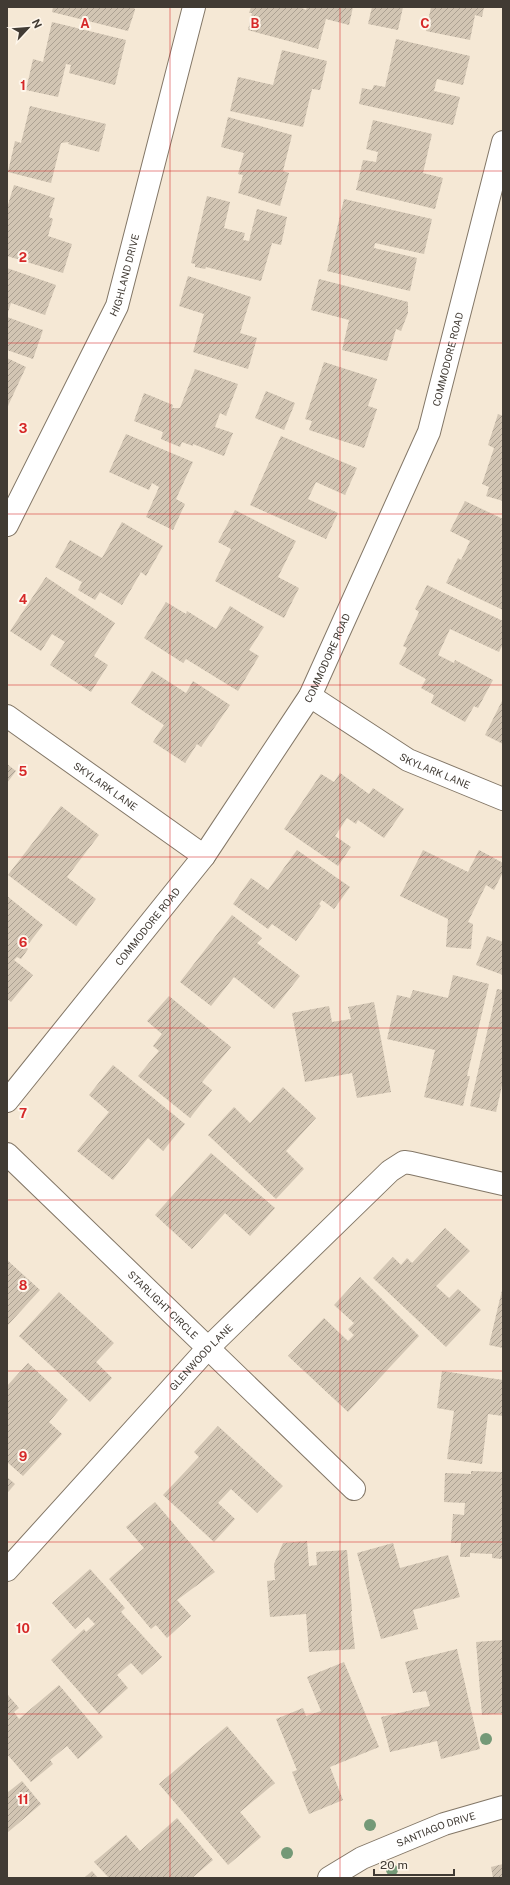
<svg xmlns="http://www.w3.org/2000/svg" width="510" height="1885" viewBox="0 0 510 1885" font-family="'Public Sans',sans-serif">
<defs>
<pattern id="building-hatch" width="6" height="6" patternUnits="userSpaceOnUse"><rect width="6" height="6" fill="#d2c5b3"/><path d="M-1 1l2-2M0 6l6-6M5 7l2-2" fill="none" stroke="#aca192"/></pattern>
</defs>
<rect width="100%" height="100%" fill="#f5e8d5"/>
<g fill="url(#building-hatch)">
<path d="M53,7H134L135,10L128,31L52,12Z"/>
<path d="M251,7H300L306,10L307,7H353L349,25L326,19L318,49L248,30L252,13H249Z"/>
<path d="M372,7H403L398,30L368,24Z"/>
<path d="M431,7H484L482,17L475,15L470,40L426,31Z"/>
<path d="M52,22L126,40L115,85L69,73L71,65L66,64L58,97L26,90L33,59L43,62Z"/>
<path d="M396,39L470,56L463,85L437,79L434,91L460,97L453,125L359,104L362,88L372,90L374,85L385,87Z"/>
<path d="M282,50L327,61L320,90L312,89L303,127L230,111L238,77L273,85Z"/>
<path d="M30,106L106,124L99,152L68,144L69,142L61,143L51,183L8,172L15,141L21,143Z"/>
<path d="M228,117L292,135L283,171L289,173L280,206L238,193L243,175L238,174L244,153L221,147Z"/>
<path d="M373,120L432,134L423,173L443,178L435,209L356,190L363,160L376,162L378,152L366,149Z"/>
<path d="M14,185L55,198L49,217L53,219L48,236L72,244L63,273L7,256V208Z"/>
<path d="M207,196L230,202L224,228L245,233L243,240L249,241L257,209L287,217L281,245L272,243L261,281L206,267L205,269L195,267V264L191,263Z"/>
<path d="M344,199L432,219L424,254L375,243L374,248L417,258L410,291L327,271Z"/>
<path d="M7,268L56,285L45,315L11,303L7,315Z"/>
<path d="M188,276L251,297L240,333L257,338L248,369L193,352L204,314L179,306Z"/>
<path d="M319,279L408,302V313L401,331L396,329L387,361L342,350L349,320L311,310Z"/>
<path d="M7,317L43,330L33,359L7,350Z"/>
<path d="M7,358L26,367L7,408Z"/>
<path d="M324,362L377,379L368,406L377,409L364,448L309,430L312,421L305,419Z"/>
<path d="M195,369L238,384L226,416L220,413L215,427L233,433L224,456L193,444V446L182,442L180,447L161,439L163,432L134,421L144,393L173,405L172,408H180Z"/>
<path d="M266,391L295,403L284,430L255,418Z"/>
<path d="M498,414L503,416V501L486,496L489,487L482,484L494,448L488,445Z"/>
<path d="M126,434L193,462L176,499L185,504L173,530L146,517L159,487L152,483L149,490L109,472Z"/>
<path d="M281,436L357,468L345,495L316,482L308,499L338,513L326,539L250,505Z"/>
<path d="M465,501L503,519V610L446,583L458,558L461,560L470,541L450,531Z"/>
<path d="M235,510L296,541L278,577L299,588L284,618L215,581L231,549L218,542Z"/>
<path d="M122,522L163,546L146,576L141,572L122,605L100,592L95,600L78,590L82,582L55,567L70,540L102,558Z"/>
<path d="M46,577L115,623L94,656L108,665L91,692L50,665L65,642L52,634L41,651L10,631Z"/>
<path d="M427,585L503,621V644L499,652L450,629L438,655L454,663L455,660L493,680L478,708L474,706L465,722L431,703L434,695L421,688L426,679L399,664L407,648L403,646L419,612L415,609Z"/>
<path d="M166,602L186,614L187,611L216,629L230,606L264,627L249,650L259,656L238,691L186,659L183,663L144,638Z"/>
<path d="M152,671L186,693L193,681L230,705L201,747L197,744L185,763L153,742L164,725L131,703Z"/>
<path d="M503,699V744L485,735Z"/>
<path d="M7,764L16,771L7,783Z"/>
<path d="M340,773L369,794L373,788L404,809L384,838L358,820L356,824L347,818L335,836L351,847L338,866L284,829L321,774L334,782Z"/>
<path d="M61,806L99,835L67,877L96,899L76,926L8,875Z"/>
<path d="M297,850L350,887L334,909L322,900L319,904L321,906L296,941L272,924L268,929L233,904L251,878L268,890Z"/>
<path d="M423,850L468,872L479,850L503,863V872L494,890L486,885L468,922L473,924L471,949L446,947L448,919L400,896Z"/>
<path d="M7,896L43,925L26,947L28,949L21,959L17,957L14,960L33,975L11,1002L7,999Z"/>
<path d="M232,915L262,938L257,943L300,976L274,1009L234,977L211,1006L180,982Z"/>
<path d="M487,936L503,942V975L476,965Z"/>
<path d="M453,975L489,984L467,1076H470L463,1106L424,1097L435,1050L387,1039L397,995L410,998L413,990L448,998Z"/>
<path d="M497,989L503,990V1081L496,1112L470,1106Z"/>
<path d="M169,996L231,1047L202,1082L212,1090L190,1118L138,1076L159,1051L153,1046L162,1034L147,1021Z"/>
<path d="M374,1002L391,1092L357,1098L352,1073L305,1082L292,1013L329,1006L332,1022L351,1019L348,1007Z"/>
<path d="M113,1065L185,1124L163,1151L148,1138L113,1180L77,1151L109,1112L89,1095Z"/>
<path d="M283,1087L316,1118L286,1151L304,1169L276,1199L208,1135L234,1107L250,1123Z"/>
<path d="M211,1153L275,1208L250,1236L225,1213L192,1249L155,1215Z"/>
<path d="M445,1228L470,1251L436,1286L449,1298L458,1289L481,1310L446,1347L373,1278L393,1257L401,1265L407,1258L412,1263Z"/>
<path d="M7,1260L40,1290L7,1326Z"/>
<path d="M360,1277L419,1336L348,1412L288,1356L324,1318L348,1341L354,1335L348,1329L354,1323L334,1305Z"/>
<path d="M503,1286V1348L489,1345Z"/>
<path d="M59,1292L114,1343L96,1362L112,1378L90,1402L19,1336Z"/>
<path d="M28,1363L68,1400L49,1422L62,1434L23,1476L7,1462V1386Z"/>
<path d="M442,1371L503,1380V1416L488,1414L482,1464L447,1459L454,1411L437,1408Z"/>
<path d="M218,1426L283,1486L257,1513L231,1489L218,1503L235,1519L214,1542L163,1495L199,1457L194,1452Z"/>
<path d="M471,1471L503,1472V1559L492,1558V1554L470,1553V1557H460L461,1543H451L453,1514L464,1515L465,1503L444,1502L445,1473L471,1474Z"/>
<path d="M7,1477L15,1484L7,1493Z"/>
<path d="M155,1502L215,1572L177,1600L191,1616L167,1638L156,1625L151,1629L109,1579L144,1548L126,1527Z"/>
<path d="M307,1541L309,1566L317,1565L316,1552L347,1550L352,1611H351L355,1649L309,1652L306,1614L270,1617L267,1581L275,1580L274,1564L283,1543Z"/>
<path d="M393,1543L400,1568L448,1555L460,1597L413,1610L418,1629L381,1639L357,1553Z"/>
<path d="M90,1569L125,1608L121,1612L162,1657L142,1675L131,1663L117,1675L128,1688L99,1714L51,1660L84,1629L86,1632L95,1624L88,1617L75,1629L52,1603Z"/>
<path d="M503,1640V1713L482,1715L476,1642Z"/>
<path d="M457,1649L480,1749L441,1759L437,1741L390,1752L381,1717L430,1706L426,1691L413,1693L405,1662Z"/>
<path d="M344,1662L379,1747L330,1767L343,1800L309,1814L292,1772L297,1770L276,1719L303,1708L306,1716L321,1711L307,1677Z"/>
<path d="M59,1685L103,1737L78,1759L67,1746L50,1760L53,1764L31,1782L7,1754V1694L19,1708L14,1712L19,1719Z"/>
<path d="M227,1726L275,1783L240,1812L261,1837L228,1865L159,1784Z"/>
<path d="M22,1781L41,1804L7,1833V1793Z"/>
<path d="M177,1818L213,1860L192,1878H109L94,1862L126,1835L140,1851Z"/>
<path d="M503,1864V1878H493L491,1867Z"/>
<path d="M92,1871L98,1878H84L91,1872Z"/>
</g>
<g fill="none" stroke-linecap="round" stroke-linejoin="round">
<defs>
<g id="minor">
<path id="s1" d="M7,525L117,306L194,7"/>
<path id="s2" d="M310,696L408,760L503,799"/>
<path id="s3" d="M7,716L204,856"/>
<path id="s4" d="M7,1101L204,856L310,696L429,432L503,142"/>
<path id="s5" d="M7,1154L354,1489"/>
<path id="s6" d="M7,1570L208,1348L390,1171L404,1162L411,1163L503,1184"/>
<path id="s7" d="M329,1878L362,1858L444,1824L503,1807"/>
</g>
</defs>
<use href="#minor" stroke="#837767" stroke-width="24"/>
<use href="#minor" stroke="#fff" stroke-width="22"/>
</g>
<g fill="#749977">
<circle cx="486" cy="1739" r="6"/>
<circle cx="370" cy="1825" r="6"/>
<circle cx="287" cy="1853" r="6"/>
<circle cx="392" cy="1870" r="6"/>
</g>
<path fill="none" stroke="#d62828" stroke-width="1" stroke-opacity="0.55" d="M170,7V1878M340,7V1878M7,171H503M7,343H503M7,514H503M7,685H503M7,857H503M7,1028H503M7,1200H503M7,1371H503M7,1542H503M7,1714H503"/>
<g text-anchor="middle" stroke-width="4" stroke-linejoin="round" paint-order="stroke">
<g font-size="10" fill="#413b34" stroke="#fef6eb">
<text dy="4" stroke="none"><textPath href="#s1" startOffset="277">HIGHLAND DRIVE</textPath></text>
<text dy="4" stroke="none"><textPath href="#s4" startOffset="871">COMMODORE ROAD</textPath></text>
<text dy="4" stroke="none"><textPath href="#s4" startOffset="548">COMMODORE ROAD</textPath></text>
<text dy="4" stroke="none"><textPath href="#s2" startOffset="146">SKYLARK LANE</textPath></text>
<text dy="4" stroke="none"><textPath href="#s3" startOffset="121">SKYLARK LANE</textPath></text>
<text dy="4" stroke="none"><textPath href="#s4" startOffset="224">COMMODORE ROAD</textPath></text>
<text dy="4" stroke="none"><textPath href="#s5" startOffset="217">STARLIGHT CIRCLE</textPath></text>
<text dy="4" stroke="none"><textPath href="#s6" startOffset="288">GLENWOOD LANE</textPath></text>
<text dy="4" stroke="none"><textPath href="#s7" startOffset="118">SANTIAGO DRIVE</textPath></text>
</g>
</g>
<g font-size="13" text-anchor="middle" font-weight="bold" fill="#d62828" stroke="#fef6eb" stroke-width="4" stroke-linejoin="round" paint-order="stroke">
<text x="85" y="28">A</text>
<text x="255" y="28">B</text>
<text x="425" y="28">C</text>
<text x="23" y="90">1</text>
<text x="23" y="262">2</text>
<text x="23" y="433">3</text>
<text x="23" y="604">4</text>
<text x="23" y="776">5</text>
<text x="23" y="947">6</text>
<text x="23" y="1118">7</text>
<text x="23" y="1290">8</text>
<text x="23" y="1461">9</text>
<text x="23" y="1633">10</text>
<text x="23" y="1804">11</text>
</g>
<rect width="510" height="1885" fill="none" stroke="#413b34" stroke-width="16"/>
<g transform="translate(28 28) rotate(64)" stroke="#fef6eb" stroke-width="3" paint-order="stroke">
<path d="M0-3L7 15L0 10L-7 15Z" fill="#413b34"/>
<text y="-6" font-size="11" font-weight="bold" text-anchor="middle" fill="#413b34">N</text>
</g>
<path d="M374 1869v6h80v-6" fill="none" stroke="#413b34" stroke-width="2"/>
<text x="380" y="1869" font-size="12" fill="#413b34" stroke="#fef6eb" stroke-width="3" paint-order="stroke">20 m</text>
</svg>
